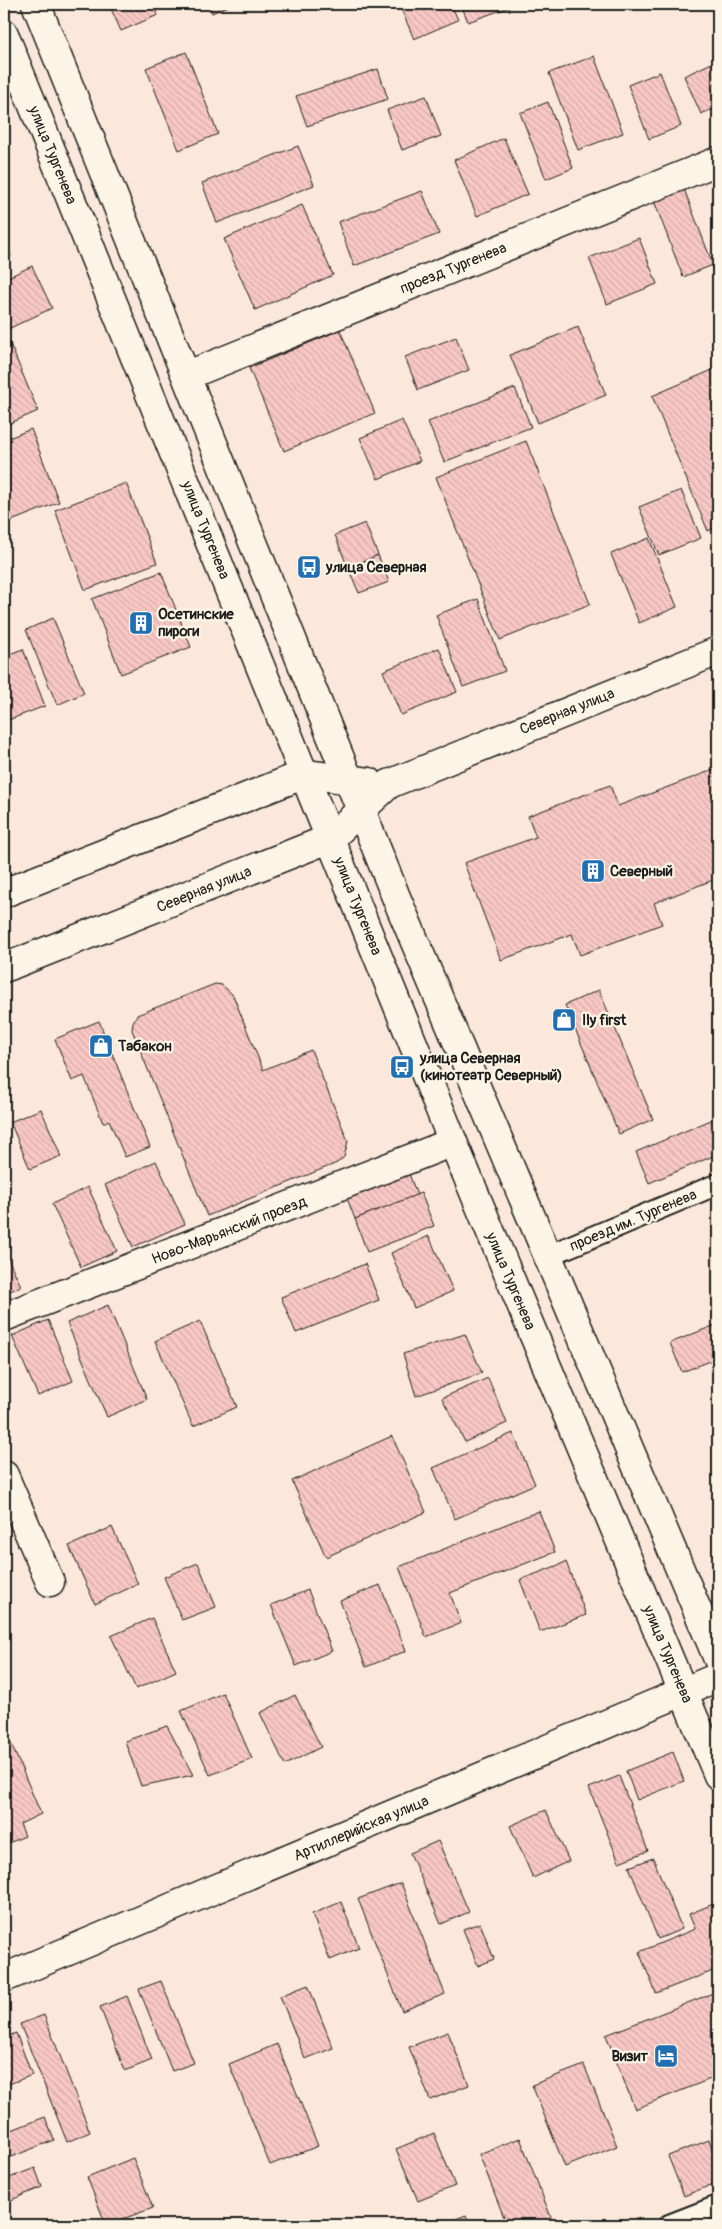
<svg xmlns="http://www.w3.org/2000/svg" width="722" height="2229" viewBox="0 0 722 2229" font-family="Pangolin,sans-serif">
<defs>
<pattern id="building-back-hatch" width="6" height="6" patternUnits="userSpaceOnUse" patternTransform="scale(1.25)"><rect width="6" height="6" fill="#f9c8c4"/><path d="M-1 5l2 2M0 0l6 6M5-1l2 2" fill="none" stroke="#d5aba8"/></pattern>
</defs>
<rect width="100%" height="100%" fill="#fbe8db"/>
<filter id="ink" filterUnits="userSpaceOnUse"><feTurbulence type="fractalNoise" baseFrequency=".02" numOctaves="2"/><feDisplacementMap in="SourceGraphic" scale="10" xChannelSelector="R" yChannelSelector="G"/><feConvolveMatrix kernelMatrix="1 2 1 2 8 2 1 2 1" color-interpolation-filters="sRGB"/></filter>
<g filter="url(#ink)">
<g fill="url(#building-back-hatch)" stroke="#1c1c1c">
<path d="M109,4H153L158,15L121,31Z"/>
<path d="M208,4H233L212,13Z"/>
<path d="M399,4H451L458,20L414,39Z"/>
<path d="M461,4H514L515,5L468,22Z"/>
<path d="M186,52L218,134L179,150L146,68Z"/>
<path d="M594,56L623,133L578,150L549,73Z"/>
<path d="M718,60V107L701,114L684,76Z"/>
<path d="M378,69L388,99L307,126L296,96Z"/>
<path d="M660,72L681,126L649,139L628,85Z"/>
<path d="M426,96L441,136L402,150L387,110Z"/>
<path d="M548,102L573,168L546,179L520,113Z"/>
<path d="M504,138L528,194L477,216L454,160Z"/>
<path d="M298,146L314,185L217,223L202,183Z"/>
<path d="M684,189L713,265L683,277L654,201Z"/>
<path d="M422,191L439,234L354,266L338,222Z"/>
<path d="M302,205L333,275L255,310L224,239Z"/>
<path d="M639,238L657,284L607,304L589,258Z"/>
<path d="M4,239L11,256L4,259Z"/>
<path d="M32,266L52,308L4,331V279Z"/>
<path d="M578,327L606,395L538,423L510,355Z"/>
<path d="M340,330L375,413L284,451L249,368Z"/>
<path d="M456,337L469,370L418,390L405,357Z"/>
<path d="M8,339L38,411L4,426V340Z"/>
<path d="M717,368L718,526L708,531L652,396Z"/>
<path d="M515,388L531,427L444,462L428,422Z"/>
<path d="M402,420L420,461L378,479L360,438Z"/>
<path d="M31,429L59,502L4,524V440Z"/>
<path d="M526,441L590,604L500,640L436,477Z"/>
<path d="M126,483L157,563L85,590L55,510Z"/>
<path d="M681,490L701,538L659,555L639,507Z"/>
<path d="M365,523L378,555L348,568L335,535Z"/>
<path d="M649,538L677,607L639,623L611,554Z"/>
<path d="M378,555L389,582L359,593L348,568Z"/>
<path d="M161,572L191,647L121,674L92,599Z"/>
<path d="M478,599L505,671L463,687L436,615Z"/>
<path d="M53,618L84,693L57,705L26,630Z"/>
<path d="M439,648L457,692L401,715L383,671Z"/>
<path d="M23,649L45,706L6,721L4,715V656Z"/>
<path d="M718,768V878L654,903L662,924L580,955L572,934L501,960L464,863L536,837L528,816L610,785L618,806Z"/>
<path d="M215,984L222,985L233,995L263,1070L311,1050L348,1141L344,1157L337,1163L207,1216L132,1030L133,1022L137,1015Z"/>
<path d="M599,990L653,1119L619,1134L565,1005Z"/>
<path d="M99,1021L150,1147L125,1157L109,1120L103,1123L84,1076L72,1081L55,1039Z"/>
<path d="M41,1109L61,1156L30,1169L10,1122Z"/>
<path d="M718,1117V1154L649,1183L636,1152Z"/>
<path d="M156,1161L185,1224L133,1247L105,1185Z"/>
<path d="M409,1174L417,1195L355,1219L347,1198Z"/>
<path d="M88,1187L117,1251L81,1267L52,1204Z"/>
<path d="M421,1193L434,1226L367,1252L355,1219Z"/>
<path d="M429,1236L453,1291L414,1308L391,1253Z"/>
<path d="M4,1250L21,1286L4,1294Z"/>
<path d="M365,1264L379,1300L296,1333L281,1297Z"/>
<path d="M108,1305L147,1399L107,1417L67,1323Z"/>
<path d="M48,1320L73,1381L38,1396L12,1336Z"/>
<path d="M200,1321L237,1407L193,1426L155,1341Z"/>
<path d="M718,1324V1358L682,1372L670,1343Z"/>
<path d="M465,1334L482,1373L416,1396L403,1354Z"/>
<path d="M488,1378L507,1423L465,1442L442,1398Z"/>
<path d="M513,1433L535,1484L455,1519L433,1468Z"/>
<path d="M392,1436L426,1512L326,1557L292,1481Z"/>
<path d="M539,1511L555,1552L450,1593L461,1623L426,1637L399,1567Z"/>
<path d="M112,1527L138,1584L95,1604L69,1546Z"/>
<path d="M566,1562L586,1615L540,1632L520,1580Z"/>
<path d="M198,1563L216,1607L182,1620L164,1577Z"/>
<path d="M380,1585L406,1651L366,1667L340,1601Z"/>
<path d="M308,1590L332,1651L296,1666L271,1605Z"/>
<path d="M152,1618L176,1671L136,1689L111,1636Z"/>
<path d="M223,1693L252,1759L210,1775L181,1711Z"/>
<path d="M295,1695L321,1747L285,1765L260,1713Z"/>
<path d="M167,1726L193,1775L141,1786L125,1741Z"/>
<path d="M4,1727L41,1814L20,1824L25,1836L4,1845Z"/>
<path d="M673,1752L684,1781L637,1800L626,1771Z"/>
<path d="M619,1776L648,1851L619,1862L589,1788Z"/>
<path d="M546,1810L569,1861L533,1878L510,1826Z"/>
<path d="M438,1841L469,1912L441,1924L410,1853Z"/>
<path d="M653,1858L682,1929L658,1939L629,1867Z"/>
<path d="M401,1883L445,1994L402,2011L358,1899Z"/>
<path d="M341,1902L359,1948L330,1960L312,1914Z"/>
<path d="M718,1902V1969L656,1993L639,1952L695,1929L689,1914Z"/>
<path d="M480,1923L494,1959L478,1966L463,1929Z"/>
<path d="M161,1981L194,2063L172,2071L139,1989Z"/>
<path d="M308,1985L333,2048L305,2059L280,1996Z"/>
<path d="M718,1991V2076L635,2109L606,2035Z"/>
<path d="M127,1996L152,2060L125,2071L100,2007Z"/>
<path d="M44,2015L90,2132L67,2142L20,2024Z"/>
<path d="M448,2032L469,2085L430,2100L409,2047Z"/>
<path d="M16,2033L32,2075L4,2086V2038Z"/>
<path d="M277,2044L318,2146L270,2165L229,2064Z"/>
<path d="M584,2065L617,2146L565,2167L532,2085Z"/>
<path d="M45,2117L54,2140L4,2160V2133Z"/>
<path d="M434,2133L455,2186L418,2201L396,2149Z"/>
<path d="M520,2138L554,2225H507L479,2154Z"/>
<path d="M709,2140L718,2164V2182L684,2196L668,2156Z"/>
<path d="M133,2158L153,2208L106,2225L87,2177Z"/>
<path d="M35,2168L42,2187L4,2203V2180Z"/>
<path d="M466,2215L470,2225H441Z"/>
</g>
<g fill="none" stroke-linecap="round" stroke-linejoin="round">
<defs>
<g id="lane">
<path d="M547,1256L718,1184"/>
<path d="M669,2225L718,2206"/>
</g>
<g id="street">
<path d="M188,375L718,161"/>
<path d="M4,1317L453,1142"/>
<path d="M4,1475L50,1582"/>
<path d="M4,1978L718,1677"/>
</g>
<path id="secondary" d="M389,784L718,651"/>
<g id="primary">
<path d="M4,893L305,774L369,782"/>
<path d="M4,968L331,838L389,784"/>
</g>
<g id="highway">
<path d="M36,4L396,897L718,1659"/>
<path d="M4,34L453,1142L718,1775"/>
</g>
</defs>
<use href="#lane" stroke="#1c1c1c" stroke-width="24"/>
<use href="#street" stroke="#1c1c1c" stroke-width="31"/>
<use href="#secondary" stroke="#1c1c1c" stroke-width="31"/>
<use href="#primary" stroke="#1c1c1c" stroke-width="31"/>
<use href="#highway" stroke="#1c1c1c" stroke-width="31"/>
<use href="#lane" stroke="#fcf5e5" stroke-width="20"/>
<use href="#street" stroke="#fcf5e5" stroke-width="28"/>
<use href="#secondary" stroke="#fcf5e5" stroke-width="28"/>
<use href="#primary" stroke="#fcf5e5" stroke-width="28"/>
<use href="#highway" stroke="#fcf5e5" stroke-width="28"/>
</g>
</g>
<defs>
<symbol id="bus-square" viewBox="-11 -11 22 22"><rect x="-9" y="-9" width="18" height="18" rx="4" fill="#1f6fb2" stroke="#fcf5e5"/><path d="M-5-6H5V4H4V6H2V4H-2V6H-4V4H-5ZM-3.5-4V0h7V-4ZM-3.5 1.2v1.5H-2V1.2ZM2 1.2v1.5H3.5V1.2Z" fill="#fff"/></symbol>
<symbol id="building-square" viewBox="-11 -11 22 22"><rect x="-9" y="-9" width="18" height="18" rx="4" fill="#1f6fb2" stroke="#fcf5e5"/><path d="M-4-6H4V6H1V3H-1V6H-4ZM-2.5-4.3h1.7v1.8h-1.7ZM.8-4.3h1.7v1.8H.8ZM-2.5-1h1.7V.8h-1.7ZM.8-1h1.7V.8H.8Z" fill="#fff"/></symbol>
<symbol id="shop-square" viewBox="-11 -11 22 22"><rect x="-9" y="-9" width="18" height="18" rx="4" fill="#1f6fb2" stroke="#fcf5e5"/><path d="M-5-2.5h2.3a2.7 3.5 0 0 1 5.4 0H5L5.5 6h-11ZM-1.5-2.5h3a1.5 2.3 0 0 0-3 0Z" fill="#fff"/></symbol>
<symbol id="hotel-square" viewBox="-11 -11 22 22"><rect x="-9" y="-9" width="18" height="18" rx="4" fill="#1f6fb2" stroke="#fcf5e5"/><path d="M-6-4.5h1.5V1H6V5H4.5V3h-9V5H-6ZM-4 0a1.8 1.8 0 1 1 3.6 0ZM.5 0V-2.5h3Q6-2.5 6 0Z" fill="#fff"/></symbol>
</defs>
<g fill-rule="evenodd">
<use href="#bus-square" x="295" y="553" width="28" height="28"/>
<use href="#building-square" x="127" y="609" width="28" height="28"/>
<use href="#building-square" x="579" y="857" width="28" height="28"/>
<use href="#shop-square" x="550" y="1006" width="28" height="28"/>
<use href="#shop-square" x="87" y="1032" width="28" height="28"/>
<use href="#bus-square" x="388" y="1053" width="28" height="28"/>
<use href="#hotel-square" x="652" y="2042" width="28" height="28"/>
</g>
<g text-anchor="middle" stroke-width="4.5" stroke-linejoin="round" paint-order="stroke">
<g font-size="15" fill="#1c1c1c" stroke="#fcf5e5">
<text transform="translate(53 155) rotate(68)" y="5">улица Тургенева</text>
<text transform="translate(453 268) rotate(-22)" y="5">проезд Тургенева</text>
<text transform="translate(206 530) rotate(68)" y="5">улица Тургенева</text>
<text transform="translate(567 711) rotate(-22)" y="5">Северная улица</text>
<text transform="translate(204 889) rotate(-22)" y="5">Северная улица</text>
<text transform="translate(358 906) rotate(68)" y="5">улица Тургенева</text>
<text transform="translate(633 1220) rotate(-23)" y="5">проезд им. Тургенева</text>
<text transform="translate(229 1230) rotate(-21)" y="5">Ново-Марьянский проезд</text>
<text transform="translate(511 1281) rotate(67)" y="5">улица Тургенева</text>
<text transform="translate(668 1654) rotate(67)" y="5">улица Тургенева</text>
<text transform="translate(361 1828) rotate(-23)" y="5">Артиллерийская улица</text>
</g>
<g font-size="15" font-weight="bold" fill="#1c1c1c" stroke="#fcf5e5" text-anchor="start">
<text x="326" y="572">улица Северная</text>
<text x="158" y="619">Осетинские<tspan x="158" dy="17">пироги</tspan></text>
<text x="610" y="876">Северный</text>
<text x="582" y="1025">Ily first</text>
<text x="118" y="1051">Табакон</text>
<text x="420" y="1063">улица Северная<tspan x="420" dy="17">(кинотеатр Северный)</tspan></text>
<text x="648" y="2061" text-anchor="end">Визит</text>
</g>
</g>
<rect width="722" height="2229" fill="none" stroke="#fcf5e5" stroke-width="20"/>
<rect x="10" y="10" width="702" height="2209" fill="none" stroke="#1c1c1c" stroke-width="2" filter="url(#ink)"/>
</svg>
